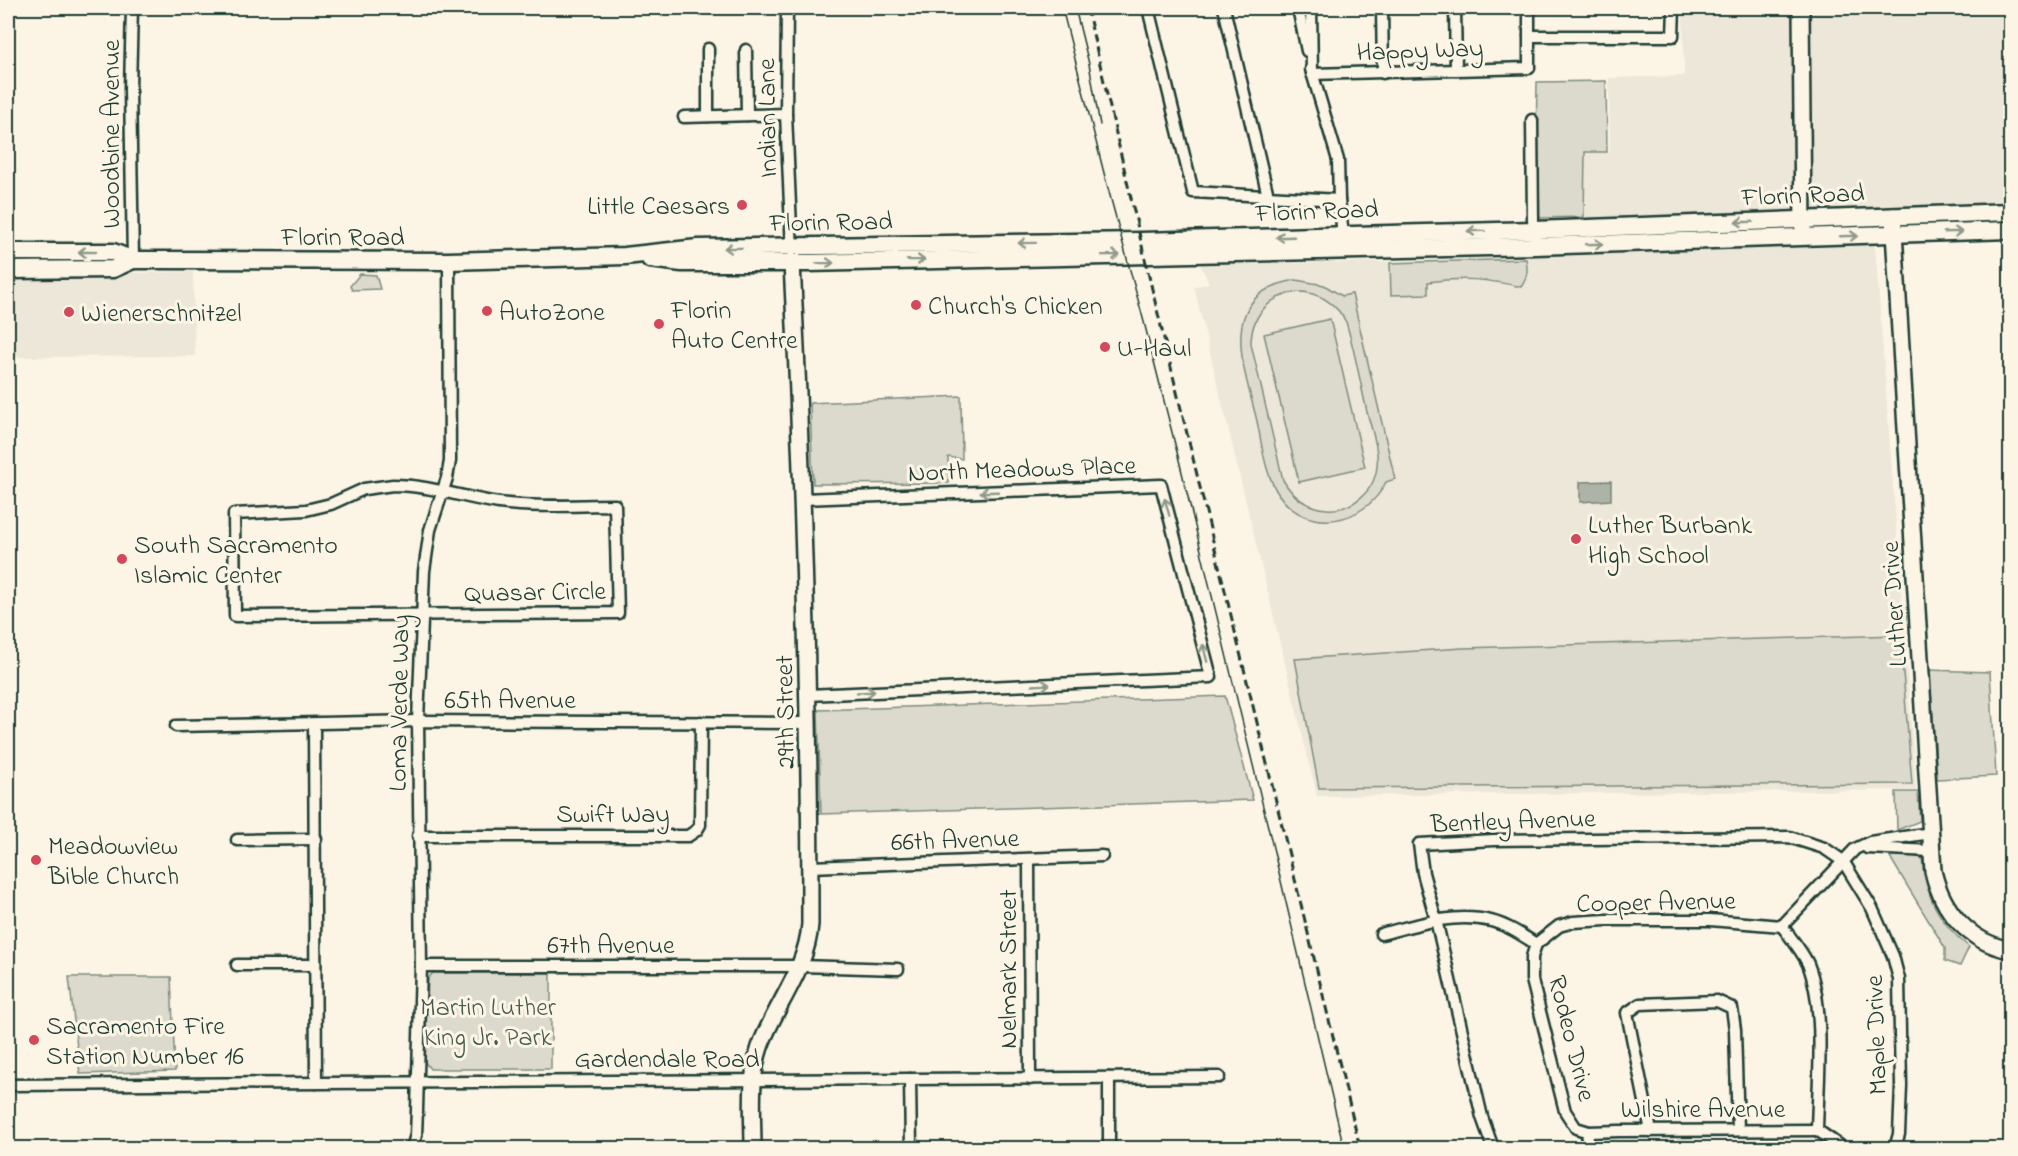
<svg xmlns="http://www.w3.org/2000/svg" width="2018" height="1156" viewBox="0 0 2018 1156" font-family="'Indie Flower',sans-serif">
<rect width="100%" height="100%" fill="#fcf5e5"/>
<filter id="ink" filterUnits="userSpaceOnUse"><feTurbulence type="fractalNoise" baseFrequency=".0167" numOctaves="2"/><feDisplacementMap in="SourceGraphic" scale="12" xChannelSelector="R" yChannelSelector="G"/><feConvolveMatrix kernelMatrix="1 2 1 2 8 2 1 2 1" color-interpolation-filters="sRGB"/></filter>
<g filter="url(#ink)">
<g fill="#ece7d8">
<path d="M1683,8H2010V221L1586,234L1584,152H1610L1609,78L1684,76Z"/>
<path d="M1875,245L1916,790L1317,796L1194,287L1209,283L1200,264L1373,262Z"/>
<path d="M193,272L195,356L8,357V274Z"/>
</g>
<g fill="#dcdacc" stroke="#7e8c80" stroke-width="1.5" fill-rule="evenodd">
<path d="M1606,81L1607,152H1585L1584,217L1538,218L1535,208L1537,82Z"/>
<path d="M1526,259C1528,271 1528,277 1521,287C1488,279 1461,277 1428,282V294L1391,295L1390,263Z"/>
<path d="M360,274L376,275L380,289L352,290L350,286Z"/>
<path d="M1296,280L1324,285L1342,296L1352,294L1395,479L1386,482C1366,524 1307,536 1279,495C1265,475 1262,445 1257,421C1244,368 1214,293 1296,280ZM1304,292C1323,295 1337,305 1346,322C1355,351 1360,382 1367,412C1371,428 1379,448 1377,466C1375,491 1352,511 1327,509C1307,508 1293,497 1283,480L1251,344C1251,313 1273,292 1304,292Z"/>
<path d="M1330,319L1365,467L1299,482L1264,334Z"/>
<path d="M961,396L962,459L948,457L949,483L813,484L810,403Z"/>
<path d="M1900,635L1912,784L1319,788L1295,659L1463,648Z"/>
<path d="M1928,670L1990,672L1996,776L1937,779L1932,702Z"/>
<path d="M1225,696L1253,800L821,814L818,710Z"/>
<path d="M1896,792H1918L1920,821L1897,830Z"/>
<path d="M1892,852L1922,858C1925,896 1939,923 1969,947L1960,966L1945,961V948L1888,854Z"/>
<path d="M433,973H551V1069H430L425,1062L428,978Z"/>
<path d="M69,977H171L175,1071L80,1074Z"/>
</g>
<path fill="#aeb3a7" stroke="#758479" stroke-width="1.5" d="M1611,481V500L1580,502V482Z"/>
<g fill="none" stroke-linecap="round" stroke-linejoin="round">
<defs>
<g id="street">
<path d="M132,8L130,89L133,260"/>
<path d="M787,8L786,114L792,251"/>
<path d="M1148,8L1193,192L1339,200"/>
<path d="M1224,8L1268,196"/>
<path d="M1298,8L1307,51"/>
<path d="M1311,8L1312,74L1529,68V8"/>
<path d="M1382,8L1383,73"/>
<path d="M1455,8L1456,70"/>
<path d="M1529,36H1673L1674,8"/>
<path d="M746,50L747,115"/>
<path d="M1311,69L1338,160L1339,200L1343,235"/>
<path d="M708,116V49"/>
<path d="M684,117L786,114"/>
<path d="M1532,120L1533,220L1535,236"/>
<path d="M393,485C429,485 464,498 499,503C537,508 577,505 615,505L618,613L235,616L234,514L306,510L331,504L364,489Z"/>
<path d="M803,499L1161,485L1211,677L808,695"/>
<path d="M314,725L316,1083"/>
<path d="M176,726L418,721L808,723"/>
<path d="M418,836H688L697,830L700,825L701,722"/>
<path d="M237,840L316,839"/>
<path d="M1867,848L1932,851"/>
<path d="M1029,859L1030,1079"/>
<path d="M810,867L1102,856"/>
<path d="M1782,926C1791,938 1802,951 1808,964C1826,1010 1818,1081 1817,1130"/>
<path d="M1782,926L1855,849L1870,842L1931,833"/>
<path d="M1381,934C1416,925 1454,912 1491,921C1507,925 1522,935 1536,944"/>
<path d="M1536,944L1532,957V980L1565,1111L1576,1128L1589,1132L1619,1131L1817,1130"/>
<path d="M1536,944L1559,926L1573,922L1606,920H1710L1782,926"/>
<path d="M237,965H314"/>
<path d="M421,966H801L898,969"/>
<path d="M1109,1078V1148"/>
<path d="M910,1079L911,1148"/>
<path d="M8,1085L1219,1077"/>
<path d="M1817,1130L1843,1148"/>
<path d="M1651,1131L1627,1013L1640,1004L1717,1001L1732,1008L1735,1030L1738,1130"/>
<path d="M412,1148L416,1135L417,1110L421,966L418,721L424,571L430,530L447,478L450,461L449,261"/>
<path d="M1493,1148L1482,1117L1436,920L1423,873L1419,844L1494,840L1789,837L1824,848L1843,861L1872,908L1893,956L1899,979L1901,1086L1899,1134L1895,1148"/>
<path d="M1585,1148L1589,1132"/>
</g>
<g id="secondary">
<path d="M1801,8L1803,232"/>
<path d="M1893,216L1933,871C1942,911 1969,942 2010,950"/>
<path d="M753,1148C753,1115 749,1079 760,1047C775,1005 807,970 810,924C810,704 803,483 792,263"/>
</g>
<g id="primary">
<path d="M8,252H113L133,260H157L449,261L625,256L698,248L1141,241L1535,230L2010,212"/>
<path d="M650,259L682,263H808L1535,246L2010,230"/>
<path d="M8,270L113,269L133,260"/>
</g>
</defs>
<use href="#street" stroke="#1f3d34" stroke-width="15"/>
<use href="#secondary" stroke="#1f3d34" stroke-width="20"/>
<use href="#primary" stroke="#1f3d34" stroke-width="21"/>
<use href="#street" stroke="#fcf5e5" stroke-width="10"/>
<use href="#secondary" stroke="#fcf5e5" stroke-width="15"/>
<use href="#primary" stroke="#fcf5e5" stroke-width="16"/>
<g stroke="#1f3d34" stroke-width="1.5">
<path d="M1062,8L1105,177L1144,322L1179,460L1276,860L1344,1148"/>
<path d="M1075,8L1089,64L1100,125"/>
</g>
<path stroke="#1f3d34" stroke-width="3" stroke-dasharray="9 4.5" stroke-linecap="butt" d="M1087,8L1152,289L1360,1148"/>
</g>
<defs><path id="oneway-shaft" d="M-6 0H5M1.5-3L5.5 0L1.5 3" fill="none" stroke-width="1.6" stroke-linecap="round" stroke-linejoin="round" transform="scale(1.5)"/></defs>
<g stroke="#8e998c">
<use href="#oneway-shaft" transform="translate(1744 222) rotate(178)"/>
<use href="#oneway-shaft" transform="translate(1476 231) rotate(179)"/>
<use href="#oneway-shaft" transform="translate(1953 232) rotate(-2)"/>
<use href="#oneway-shaft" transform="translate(1849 236) rotate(-2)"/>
<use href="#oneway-shaft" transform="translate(1285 237) rotate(178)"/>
<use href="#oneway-shaft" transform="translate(1027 243) rotate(179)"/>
<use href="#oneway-shaft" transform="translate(1594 244) rotate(-2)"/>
<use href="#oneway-shaft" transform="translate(733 248) rotate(179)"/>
<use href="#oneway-shaft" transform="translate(87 252) rotate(180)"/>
<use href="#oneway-shaft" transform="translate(1111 255) rotate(-1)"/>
<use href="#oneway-shaft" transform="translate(916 260) rotate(-1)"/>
<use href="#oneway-shaft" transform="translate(825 263) rotate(-1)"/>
<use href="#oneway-shaft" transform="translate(989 492) rotate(178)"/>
<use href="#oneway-shaft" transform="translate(1167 507) rotate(-105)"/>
<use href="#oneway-shaft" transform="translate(1205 653) rotate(-104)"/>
<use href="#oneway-shaft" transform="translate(1041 685) rotate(-3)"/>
<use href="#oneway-shaft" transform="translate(866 692) rotate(-3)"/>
</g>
</g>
<g fill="#d1495b" stroke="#fcf5e5" stroke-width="2">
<circle cx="742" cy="205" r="6"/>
<circle cx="916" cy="305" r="6"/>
<circle cx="487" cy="311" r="6"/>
<circle cx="69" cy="312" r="6"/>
<circle cx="659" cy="324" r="6"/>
<circle cx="1105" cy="347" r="6"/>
<circle cx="1576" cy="539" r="6"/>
<circle cx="122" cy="559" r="6"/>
<circle cx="36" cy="860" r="6"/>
<circle cx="34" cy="1040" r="6"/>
</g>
<g text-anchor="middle" stroke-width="6" stroke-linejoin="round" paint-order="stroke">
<g font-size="26" fill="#1f3d34" stroke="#fcf5e5">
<text transform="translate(1420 49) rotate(-2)" y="9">Happy Way</text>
<text transform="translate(766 118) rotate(-91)" y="9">Indian Lane</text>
<text transform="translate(110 134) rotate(-90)" y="9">Woodbine Avenue</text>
<text transform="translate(1803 194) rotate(-2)" y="9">Florin Road</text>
<text transform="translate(1317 210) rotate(-2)" y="9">Florin Road</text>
<text transform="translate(831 221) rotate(-1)" y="9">Florin Road</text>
<text x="343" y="245">Florin Road</text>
<text transform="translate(1022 468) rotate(-2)" y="9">North Meadows Place</text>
<text transform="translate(535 591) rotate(-1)" y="9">Quasar Circle</text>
<text transform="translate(1893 604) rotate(-94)" y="9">Luther Drive</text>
<text x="510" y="708">65th Avenue</text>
<text transform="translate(398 703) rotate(-89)" y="9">Loma Verde Way</text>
<text transform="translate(784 712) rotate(-91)" y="9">29th Street</text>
<text x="613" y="822">Swift Way</text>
<text transform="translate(1513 820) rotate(-2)" y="9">Bentley Avenue</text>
<text transform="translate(955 839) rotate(-2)" y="9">66th Avenue</text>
<text transform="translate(1656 901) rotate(-1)" y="9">Cooper Avenue</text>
<text x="611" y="953">67th Avenue</text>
<text transform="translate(1007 969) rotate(-90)" y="9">Nelmark Street</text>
<text transform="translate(1875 1035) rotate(-92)" y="9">Maple Drive</text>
<text transform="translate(1573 1038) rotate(76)" y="9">Rodeo Drive</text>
<text x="667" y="1067">Gardendale Road</text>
<text x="1703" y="1117">Wilshire Avenue</text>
</g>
<g font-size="26" fill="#1f3d34" stroke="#fcf5e5" text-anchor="start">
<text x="730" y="214" text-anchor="end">Little Caesars</text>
<text x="928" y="314">Church's Chicken</text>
<text x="671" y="318">Florin<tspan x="671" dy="30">Auto Centre</tspan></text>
<text x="499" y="320">AutoZone</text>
<text x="81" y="321">Wienerschnitzel</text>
<text x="1117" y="356">U-Haul</text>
<text x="1588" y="533">Luther Burbank<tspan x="1588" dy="30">High School</tspan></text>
<text x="134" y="553">South Sacramento<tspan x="134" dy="30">Islamic Center</tspan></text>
<text x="48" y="854">Meadowview<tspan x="48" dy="30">Bible Church</tspan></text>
<text x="46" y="1034">Sacramento Fire<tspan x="46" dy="30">Station Number 16</tspan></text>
</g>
<g font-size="26" fill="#455c52" stroke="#fcf5e5">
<text x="488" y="1015">Martin Luther<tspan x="488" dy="30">King Jr. Park</tspan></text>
</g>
</g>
<rect width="2018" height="1156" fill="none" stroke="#fcf5e5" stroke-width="30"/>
<rect x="15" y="15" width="1988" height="1126" fill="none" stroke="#1f3d34" stroke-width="2" filter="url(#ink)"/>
</svg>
